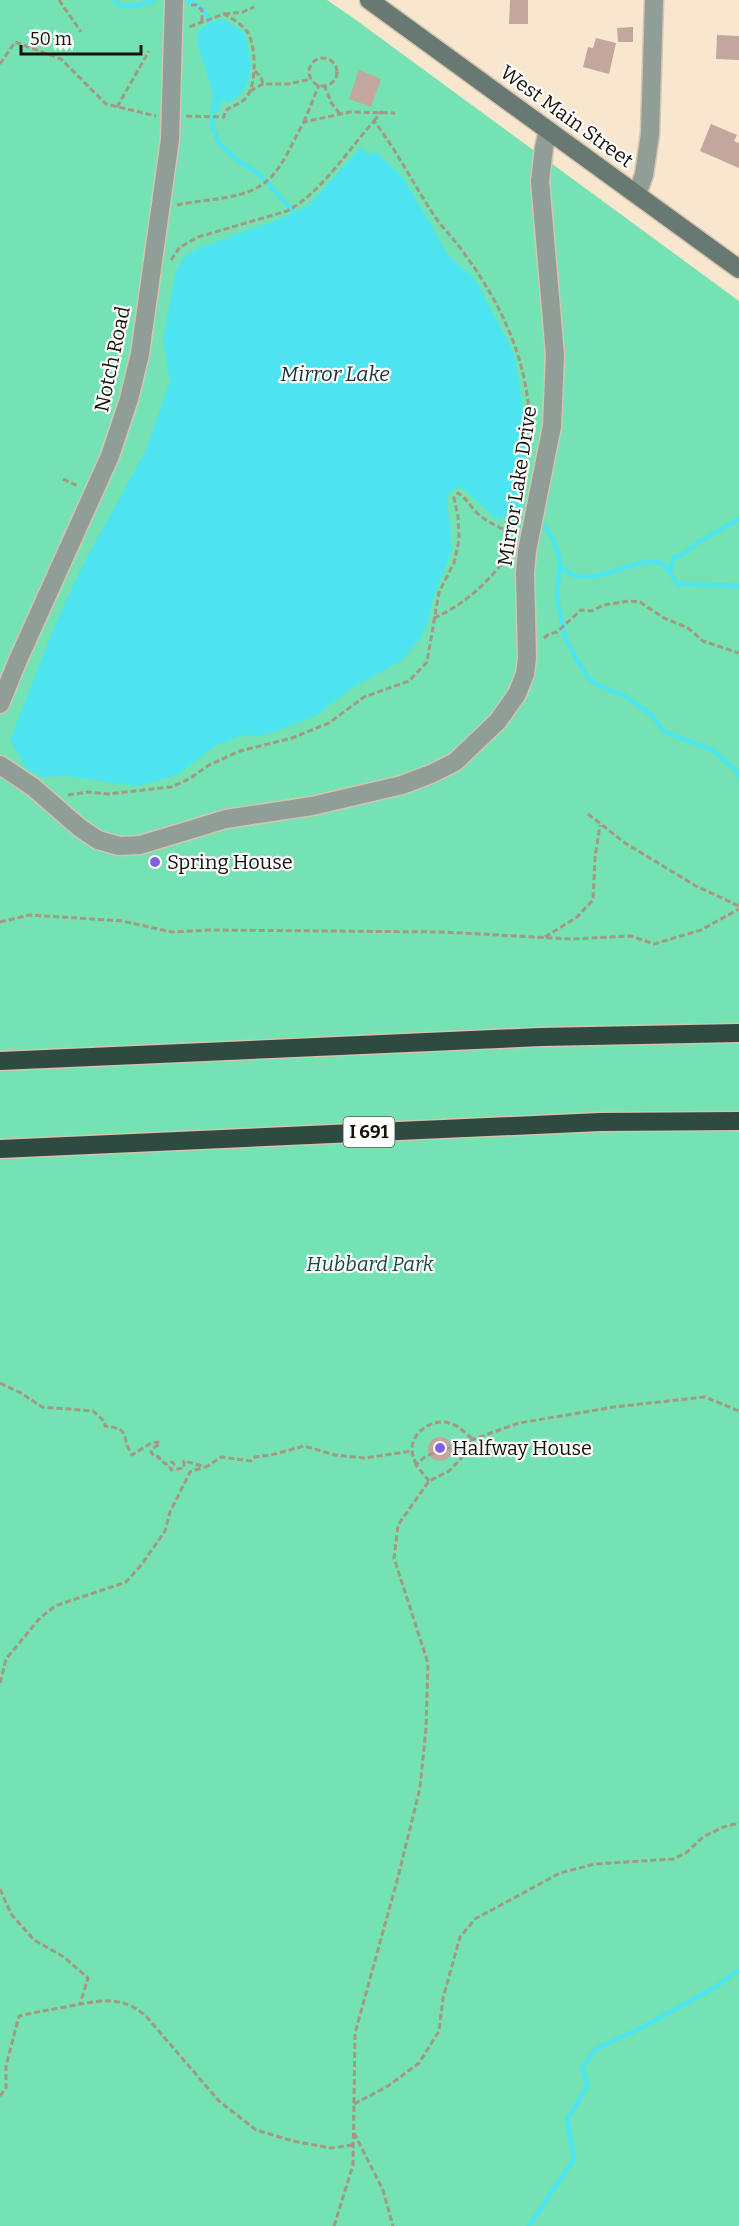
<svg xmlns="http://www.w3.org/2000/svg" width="739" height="2226" viewBox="0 0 739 2226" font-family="Bitter,serif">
<rect width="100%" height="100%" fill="#f8e6cf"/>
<path fill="#74e2b2" d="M0,0H327L356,20L739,301V2226H0Z"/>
<g fill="#4ce5f0">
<path d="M219,19L226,21L244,32C252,61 258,87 227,103L226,100L220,102V109L217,112H211L213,93L198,46L197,34L202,28Z"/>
<path d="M360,148L371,155L375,151L402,176L449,256L475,279L510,346L515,357L526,431L521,520L503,515L501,519L494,517L464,489L458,487L450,492L447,498L452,550L432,601L428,622L419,640L401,661L353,687L317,715L280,730L259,736L242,735L215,746L177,775L137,786L66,776L42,777L27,769L10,740L55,625L83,565L146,450L170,381L163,339L176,271L185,256L199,248L280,219L309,205Z"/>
</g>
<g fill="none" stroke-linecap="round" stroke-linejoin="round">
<g stroke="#4ce5f0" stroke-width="4.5">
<path d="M114,0L120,6C132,7 143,5 154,0"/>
<path d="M187,0C200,5 210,13 210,28"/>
<path d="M215,106L212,125L219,143L236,159L259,174L298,217"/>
<path d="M544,526L553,538L560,561L557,598L566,640L587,677L600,686L625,696L652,715L663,731L712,750L738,772L739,776"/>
<path d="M560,567C565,570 571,575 577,576C606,581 634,557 662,563L678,584L739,586"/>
<path d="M670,570L674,557L682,555L700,541L739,519"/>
<path d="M529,2226L574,2159L567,2120L588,2085L582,2068L596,2049L641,2028L717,1986L735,1972L739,1971"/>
</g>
</g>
<g fill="#c3a69e">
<path d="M510,0H528V24H509Z"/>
<path d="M633,27V42H618L617,28Z"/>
<path d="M717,35L739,36V60L716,59Z"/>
<path d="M596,38L616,43L609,74L583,67L588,47L593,48Z"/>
<path d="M359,70L381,79L371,107L349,99Z"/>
<path d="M711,124L737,135L734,141L739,143V168L700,151Z"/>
<circle cx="440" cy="1449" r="12"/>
</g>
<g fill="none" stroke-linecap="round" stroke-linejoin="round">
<defs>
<g id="street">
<path d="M637,194L644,175L650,134L654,0"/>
<path d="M0,704L18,660L110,456L129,399L140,354L170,139L174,0"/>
<path d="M0,765L33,787L80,828L98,840L119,846L140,845L226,819L312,806L402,785L431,774L455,762L498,721L517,694L525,674L527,658L525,573L527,551L552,426L555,355L540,181L544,148L548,130"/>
</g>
<path id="secondary" d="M369,0L739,269"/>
<g id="highway">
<path d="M0,1061L541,1037L739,1033"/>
<path d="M0,1149L600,1122L739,1121"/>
</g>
</defs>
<use href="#street" stroke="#d4c4af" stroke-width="21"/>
<use href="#secondary" stroke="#d4c4af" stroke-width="21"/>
<use href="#highway" stroke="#d4c4af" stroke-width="21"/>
<g stroke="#a59786" stroke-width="3" stroke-dasharray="6 3" stroke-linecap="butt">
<path d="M59,0L81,32"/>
<path d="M191,5H196L202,10V23"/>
<path d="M224,14L243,12L254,7"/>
<circle cx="323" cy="72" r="14"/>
<path d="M0,64L15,42L61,59L106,104L156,116"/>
<path d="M255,71L261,77L263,84"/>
<path d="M324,85L332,104L340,114"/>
<path d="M250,91L263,84H288L311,79"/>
<path d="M117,107L149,51"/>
<path d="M186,116L224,117L225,111C231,106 239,105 245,99C257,87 256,50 249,35C245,26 233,19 224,14L189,27"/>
<path d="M374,121L382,111"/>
<path d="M304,122L319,85"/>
<path d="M177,205C207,198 251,201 273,175C286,160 294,139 304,122L350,112L395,113"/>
<path d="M171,260L180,247L198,237L287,211C321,193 348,150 374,121C397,151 414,185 435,217C445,231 457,242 466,256C507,312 532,373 530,442"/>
<path d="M63,479L78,486"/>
<path d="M434,618C464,605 490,581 509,554"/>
<path d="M544,638L549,634L557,632L581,610L592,611L604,605L629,601L640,602L664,618L688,628L703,641L739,653"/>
<path d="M68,795L88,792L108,794L171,787L189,779L209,765L240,751L292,738L329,723L364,697L409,681L427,662L439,592L454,563L459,540L458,516L454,498L458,493C466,498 469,504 475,511C486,522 501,529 515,533"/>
<path d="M588,814L625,843L696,886L739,906"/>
<path d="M0,922L30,915L122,921L172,932L210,930L442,932L572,939L631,936L654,944L701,930L739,909"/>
<path d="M545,937L577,917L593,900L595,857L600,825"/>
<path d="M0,1383L21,1393L42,1407L93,1411L105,1422V1426C132,1429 120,1436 132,1455L151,1443L158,1442L160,1444L153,1448L151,1452L154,1456L159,1457L160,1460L166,1464L172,1462L174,1464L170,1467L171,1470L184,1468V1461L206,1467L221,1457L251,1461L255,1457L271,1455L304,1446L335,1455L365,1458L412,1451"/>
<path d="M416,1465C415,1460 412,1455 412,1451C411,1432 432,1418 449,1423C458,1425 465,1433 473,1439"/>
<path d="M429,1481L416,1465L426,1456L519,1423L614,1407L705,1397L739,1411"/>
<path d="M0,1683L6,1659L40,1618L55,1606L126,1582L142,1564L165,1531L170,1512L190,1472L204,1467"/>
<path d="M0,1889L11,1914L34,1940L64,1957L88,1978L80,2004"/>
<path d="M0,2096L6,2088V2066L19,2016C35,2012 49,2010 65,2007C95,2002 118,1993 145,2015L219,2101L256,2130L293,2141L331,2148L353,2145"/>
<path d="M354,2104L388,2086L419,2063L439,2031L443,1998L460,1937L475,1919L560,1873L595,1864L673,1859L686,1853L703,1837L723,1827L739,1823"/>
<path d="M354,2133L383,2190L393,2226"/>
<path d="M334,2226L353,2165L355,2033L397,1881L420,1788L426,1728L428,1663L394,1558L398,1525L429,1481L449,1471L466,1453L473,1439"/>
</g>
<use href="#street" stroke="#919e98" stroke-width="18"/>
<use href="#secondary" stroke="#677972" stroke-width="18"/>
<use href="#highway" stroke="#2f4a40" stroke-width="18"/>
</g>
<g fill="#8061db" stroke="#fff" stroke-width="2">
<circle cx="155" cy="862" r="6"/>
<circle cx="440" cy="1448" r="6"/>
</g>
<g text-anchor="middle" stroke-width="4.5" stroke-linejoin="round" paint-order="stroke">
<rect fill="#fff" stroke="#5d5954" stroke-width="1.5" x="343.5" y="1117" width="51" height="30" rx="4.5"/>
<g font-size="18" font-weight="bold" fill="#18120a">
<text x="369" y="1138">I 691</text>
</g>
<g font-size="20" fill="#18120a" stroke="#fff">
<text transform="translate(567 116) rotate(36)" y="7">West Main Street</text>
<text transform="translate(112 359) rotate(-78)" y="7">Notch Road</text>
<text transform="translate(517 486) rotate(-81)" y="7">Mirror Lake Drive</text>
</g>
<g font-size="20" fill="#18120a" stroke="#fff" text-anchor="start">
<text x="167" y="869">Spring House</text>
<text x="452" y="1455">Halfway House</text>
</g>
<g font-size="20" font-style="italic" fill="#194935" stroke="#fff">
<text x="370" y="1271">Hubbard Park</text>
</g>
<g font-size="21" font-style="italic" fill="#193234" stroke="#fff">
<text x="335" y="381">Mirror Lake</text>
</g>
</g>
<path d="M21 45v9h120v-9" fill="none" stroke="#18120a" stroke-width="3"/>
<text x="30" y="45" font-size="18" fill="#18120a" stroke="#ffffff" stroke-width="4.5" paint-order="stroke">50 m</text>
</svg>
